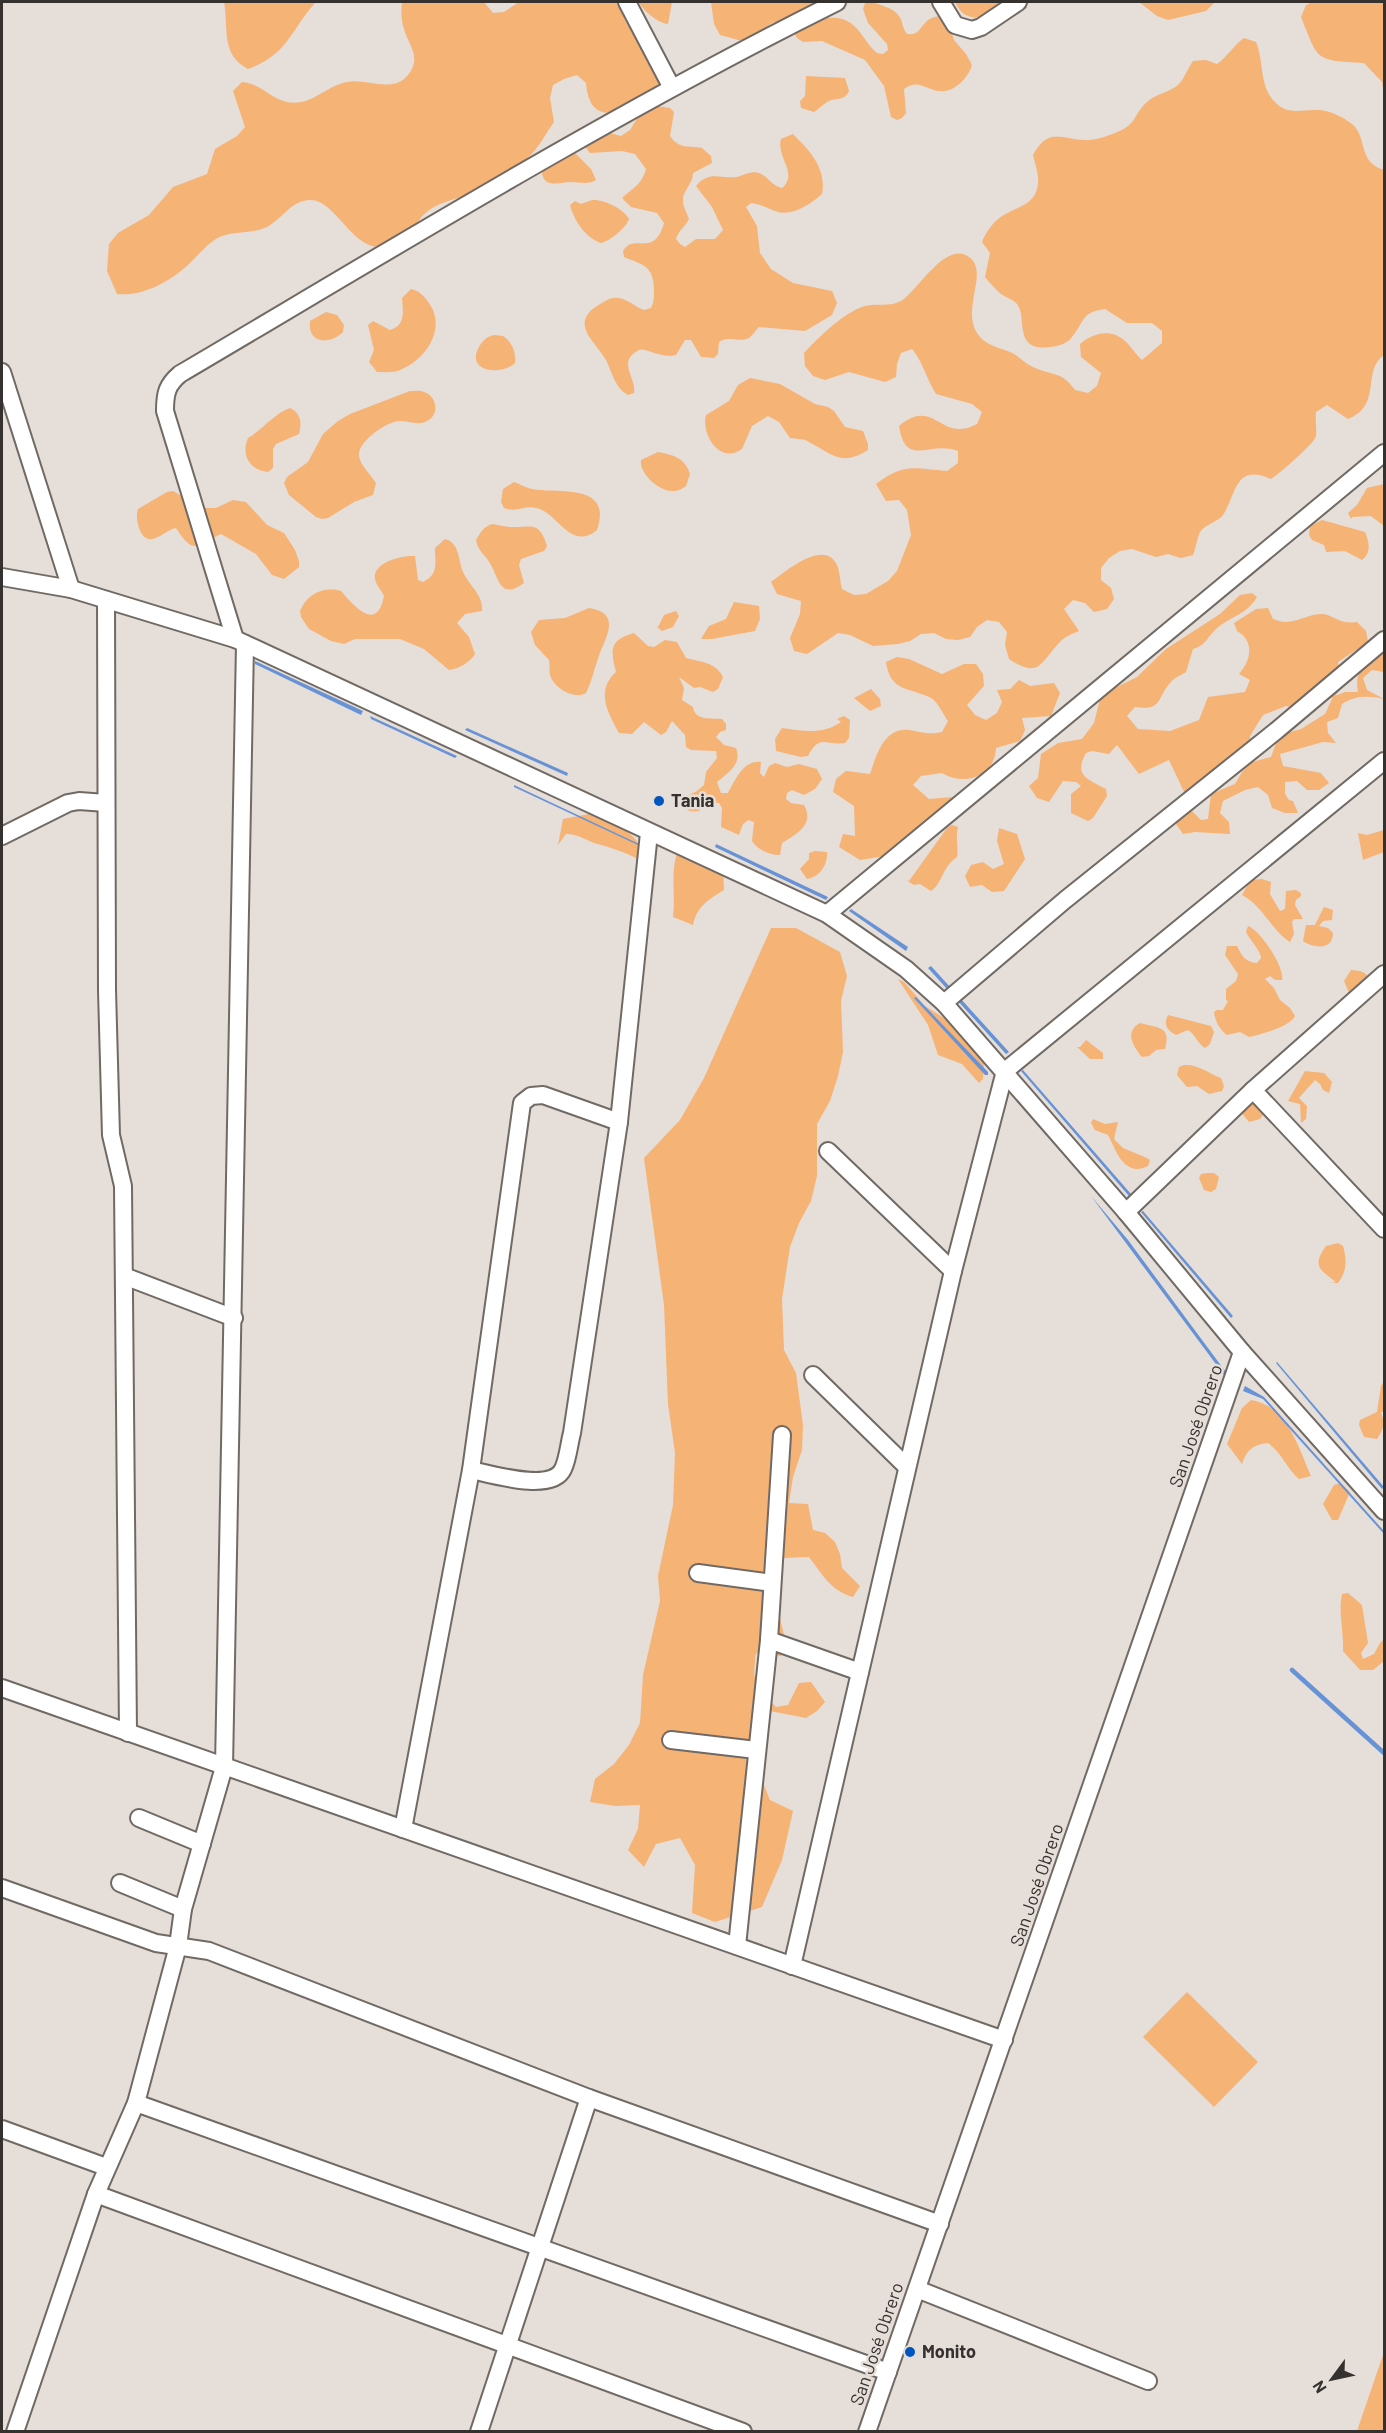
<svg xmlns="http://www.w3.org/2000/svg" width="1386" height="2433" viewBox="0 0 1386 2433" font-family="Barlow,sans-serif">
<rect width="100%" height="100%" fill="#e6ded8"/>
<g fill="#f5b376">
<path d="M224,2H316C291,29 288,55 248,69C220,54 229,29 224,2Z"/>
<path d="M402,2H484L493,13L504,12L519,2H621C622,19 627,28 643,36L665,90C638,104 590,137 586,83L577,75L564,79L553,85L550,98L554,122C545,134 539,149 526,159C514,169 498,180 484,188C456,203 426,198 413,232C404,236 389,247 379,247C351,247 334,198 309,200C291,201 282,219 267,227C252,234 237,231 222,236C211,240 202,251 194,259C175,279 145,297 117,294L107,271L109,244L118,233L149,215L173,187L207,174L215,149L237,136L245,127L233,91L242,82C262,84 269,98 287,102C311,107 325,86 347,82C363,79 380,88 397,83C405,80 412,72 414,63C416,50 407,41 404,29C401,20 401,11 402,2Z"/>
<path d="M639,2H672L668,24C658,23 643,11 639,2Z"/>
<path d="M711,2H821L790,19L772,23L746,42L720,35L714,24Z"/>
<path d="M872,2C880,5 894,8 899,16C903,21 902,28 907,34C918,36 919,29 926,22C930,17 939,16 945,15L954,40L966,54L972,65C969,77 954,93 940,91C926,90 918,78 904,89L906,113L902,118L897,120L891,117L884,86L865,60L822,41L803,42L797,38L794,33C810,22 834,10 852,24C862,32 867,45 877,53L883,54L888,50L887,44L868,23L863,9L865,3Z"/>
<path d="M955,2H1013C992,12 969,31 955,2Z"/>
<path d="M1139,2H1215L1206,11L1168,20L1157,16Z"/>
<path d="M1313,2H1384V96L1382,82L1364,63C1315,60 1319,62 1301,17L1306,5Z"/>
<path d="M1244,38L1256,42C1264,60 1259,87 1275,102C1288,116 1302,109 1318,110C1329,110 1343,117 1352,124C1368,137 1357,162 1384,170V355C1361,372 1383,405 1348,419L1327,405L1316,412C1315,420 1317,429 1316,436C1315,443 1279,474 1271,479C1234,463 1237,494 1223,515C1218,522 1205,524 1200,532C1197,538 1196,548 1193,555L1181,558L1168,554L1156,557L1132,549L1120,551L1109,558L1101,568V580L1111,588L1114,599L1107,609L1094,612L1085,603L1073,600L1064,609L1079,631C1072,634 1064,637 1059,643C1040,663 1040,679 1009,659L1005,645L1007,632L999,622L987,620L977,627L970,637L958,640L946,639L934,633L921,634L910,641L898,644L873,646L850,635L838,633L807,654L794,651L790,638L800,614L801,601L777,594L771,582C785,572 824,538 837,565C840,572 840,582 842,589L854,595L866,594L888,581L897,571L911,535L907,510L899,500L886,501L876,484C905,462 914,469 947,471L958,463V451C929,440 906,469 899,426C935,396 940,444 977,424L982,412L972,404L936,394C927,380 923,362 912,349L901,353L897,364L896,377L885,382L849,372L825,380L813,376L805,366L804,353C819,337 844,312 865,306C877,303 890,307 901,301C918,291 945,240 969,257C991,273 957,313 981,338C989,346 1000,348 1010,352C1018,355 1024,363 1033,367C1051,376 1061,370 1075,390L1088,393L1097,386L1101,373L1081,357L1080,344C1093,333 1111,328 1125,341C1132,347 1135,354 1142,360L1162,343V331L1152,323H1127L1105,309C1081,312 1085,321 1072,337C1068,343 1059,346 1051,347C1012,352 1028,318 1017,304C1013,299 1006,298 1001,294C995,289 990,283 985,277L990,253L982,242C986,232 992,223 1002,216C1017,206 1036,206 1038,183C1039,174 1035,164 1033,155C1050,125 1062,141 1088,140C1097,140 1107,136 1115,133C1138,124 1132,116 1147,102C1156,93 1170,93 1179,84C1184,79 1188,68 1193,61L1206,60L1217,64C1228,56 1233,46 1244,38Z"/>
<path d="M806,76L845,78L849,91C844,102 835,97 827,102C822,105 819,109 814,112L801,108L800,101L805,96Z"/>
<path d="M657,106L670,108L674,112L670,136C680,150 688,145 702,148L711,156L712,163L693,173C693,184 682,192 683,200C683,207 687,213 689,219C685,227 678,231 676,239L680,244L685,247L696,239H715L723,230L712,207L696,186C709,170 720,179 736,177C743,176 750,170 759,173C768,176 771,186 782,188C799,173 776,158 781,139L793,134C809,150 827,168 822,194C812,203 793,216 778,212C769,209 760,204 751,203L746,207L757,226L760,253L771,269L793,283L832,291L837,303L832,315L805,331L759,327C756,330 752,336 749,338C739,343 729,335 719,342L718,354L714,358L701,357L691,340H685L676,355C661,359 645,347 639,350C616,362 637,378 634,393L628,395C615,388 612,372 606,360C596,342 569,324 597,306C602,303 609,298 614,298C624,296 635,307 644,310L651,308C654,302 654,297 654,289C653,265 643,265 624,257L623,251C634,232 654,259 664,223L657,213L631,207L622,198C633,188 642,184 646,169L635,154L622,151L590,153L582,143L602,131L621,136L630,130L640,114Z"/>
<path d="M574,152L591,169L596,180C588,185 580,182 571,182C559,182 541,190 542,168Z"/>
<path d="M592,200C604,199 624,209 629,219C626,228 610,241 601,243C586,238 574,221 570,205L575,201L581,204Z"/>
<path d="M411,289C420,291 424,296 429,303C447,328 426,360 400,370C393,373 385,372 377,372L369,362L374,350L368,325L373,321L390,330C406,325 403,312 402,298Z"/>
<path d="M326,312L337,315L344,325L343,332C330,345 307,344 310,321Z"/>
<path d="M494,335L503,336C512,342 516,352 515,363C501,376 465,372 479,347C483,340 486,337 494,335Z"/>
<path d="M750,378L780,384L815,404L828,407L834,411L845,427L863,431L868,444V450C841,467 832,454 809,442C803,438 796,439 790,438L779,422L768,416L752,426L742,449C720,465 701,435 706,415L729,401L738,385Z"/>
<path d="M410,391C414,391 420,390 424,392C437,396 440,415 427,421C418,426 409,421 400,421C387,421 357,442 359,456C360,465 371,475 376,483L373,495L354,502L328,518L322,519L316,517L289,495L284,483L287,477L308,462L323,434L338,421L350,414Z"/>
<path d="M290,408C301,413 302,423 299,434L276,444L273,449V468L268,472C249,470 241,454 248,438C263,429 275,413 290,408Z"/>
<path d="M658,452C674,455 685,458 690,474L686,486C682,489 678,491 673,491C660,492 639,474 641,460Z"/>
<path d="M514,482C520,484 526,488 532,489C559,494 613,482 597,530C570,552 558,512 536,508C525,505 516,513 504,508L501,502L503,489Z"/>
<path d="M1384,484V526L1371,516L1352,517L1351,519L1348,513L1357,505L1367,488Z"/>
<path d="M173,491L202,508H216L233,500L246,502L267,525L284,533L295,550L299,561V567L284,579L272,575L256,554L221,534C196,545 195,557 176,528C164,530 148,552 139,528C137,521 136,516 138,509L167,492Z"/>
<path d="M1322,520L1365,532C1369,542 1372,552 1362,560L1345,551L1326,552L1324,545L1312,540L1309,535L1310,526Z"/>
<path d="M492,524C499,525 506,527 512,527C531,528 539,520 547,546L544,551L521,559L519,565L524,583C501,600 499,580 491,565C486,555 478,552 476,540C481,532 483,527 492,524Z"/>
<path d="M445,539C460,543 458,560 463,572C470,587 483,594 482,611L465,614L457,623L469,637L475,654C470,662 459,669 449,670L424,649L400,639H355L344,644L331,641L309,629L301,617L300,611C307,594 323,586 341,591C354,606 377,633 384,596C382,591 376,585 375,579C372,562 403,555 415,556L418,580L423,582C439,574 435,564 435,548Z"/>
<path d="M1252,593L1257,597C1247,615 1228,617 1215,630C1206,639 1206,645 1193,649L1186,672C1181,675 1174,678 1170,683C1156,699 1163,711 1135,707L1127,716L1138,729L1170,731L1199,720L1208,697L1245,692L1250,680L1239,674C1251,661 1255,641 1237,631L1234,623L1256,609L1268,608L1273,619C1292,627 1301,616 1320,614C1332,613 1338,625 1357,622L1366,631L1368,642L1338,662L1342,687L1335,696L1345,692H1358C1353,662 1372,670 1384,650V672L1372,670L1363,678L1367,690L1384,699C1368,696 1357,695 1342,704L1338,718L1327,722L1328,733L1336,743L1323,742L1280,754L1283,766L1321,773L1329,783L1319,790H1307L1297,781L1285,782V794L1289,800L1293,801L1298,813H1285L1272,808L1268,795L1258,787L1245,790L1223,801L1220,813L1229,822L1230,834L1195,832L1183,834L1176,824V820L1185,812L1192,811L1201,820L1208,819L1211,794L1235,784L1242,772L1252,762L1271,757L1278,738L1283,734L1301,729L1325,714L1333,697L1311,707L1298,709L1286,706L1263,715L1250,736V748L1186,796L1169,760L1139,774L1117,745L1109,754L1092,751L1086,753C1073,776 1088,779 1106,789L1107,796L1093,818L1088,821L1071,813V794L1081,786L1076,782L1063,781L1049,802L1037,798L1029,786L1038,778L1041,754L1058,743L1082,739L1094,723L1101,695L1137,677L1166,649L1220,614L1240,595Z"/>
<path d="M734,602L759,606L760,619L755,631L712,639H701L709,626L726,619Z"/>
<path d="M589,608C622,613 606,637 599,656C594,669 592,681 586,693C574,700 554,688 550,675C549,670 550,665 549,660L535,645L531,632L539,620L565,618Z"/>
<path d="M676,611L679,616L673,627L662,631L656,626L658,627L664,615Z"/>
<path d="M634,633L648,646L654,647L665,640L677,642L686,658C700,662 716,662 723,677L718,689L713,692L700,687L694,688L679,677L684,688L682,700L693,707C695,721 711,718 722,719L726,724V730L720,732L716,737L724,745L736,748C742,764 729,772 717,782L721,793H728C736,779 743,760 761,762L760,773L764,777L769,766L775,763L787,767L799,764L817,769L822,779L815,789L804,795L792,790L787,793L786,799L791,803L804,805C815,825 796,834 782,843L780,855C769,855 758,850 752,841L754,822L748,820L743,824L739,835L721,827L722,808L719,803L706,802L699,811C688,813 683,809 683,798L697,791L704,785L706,772L717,758L716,751L691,750L686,747L685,735L672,721L666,732L661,735L644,722L632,734L619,733C608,713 595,691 616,672C610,649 610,640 634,633Z"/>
<path d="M897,657L909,659L942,674L964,664H976L983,674L984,686L967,705L975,715L986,720L997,713L1002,702L997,690L1010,689L1019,680L1030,686L1054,683L1060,693L1051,716L1022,718L1025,730L1020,741L996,748C995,776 965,787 942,773L921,776L913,785L929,799L953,797L950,810L941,818L929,817L911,833L907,844L885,856L860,860L839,847L843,834L855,836L854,806L833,792L836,779L846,771L870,774C876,756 884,727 909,730C922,732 929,735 942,732L948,721C943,714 938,702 931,698C909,687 890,692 886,662Z"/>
<path d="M871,689L880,699L881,706L870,711L854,698Z"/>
<path d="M844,716L850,720L849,738L845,743C825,746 820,733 808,756L801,757L776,751L775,739L782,728C802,731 823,735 841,722L837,719Z"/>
<path d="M594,813C621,827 632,829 646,856L640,875L636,858C622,851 609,847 594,843C585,839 576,834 566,834L558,845L563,819Z"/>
<path d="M952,825L958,827C955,839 959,847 957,857C941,868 943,883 931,891L920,884L914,885L906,880L909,881L947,828Z"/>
<path d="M999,828L1017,834L1025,859L1004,891L992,892L982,885L970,887L965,876L971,865L983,862L993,869L1004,864L997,841Z"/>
<path d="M1384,830V852L1363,860L1358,833L1367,835Z"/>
<path d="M815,851L827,852C828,864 820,877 807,879L800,869L809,859V853Z"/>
<path d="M677,853L723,866L724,890C708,900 697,906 693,925L673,917C676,896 670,874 677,853Z"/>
<path d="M1262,879L1271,882L1270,894L1280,911L1285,909L1286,891L1296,890L1301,893V896L1296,900L1295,905L1303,919H1294L1292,922L1294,934L1290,942C1271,930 1263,906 1242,895L1250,880Z"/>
<path d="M1324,907L1333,910L1332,920L1323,921L1319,926L1328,928L1333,933C1333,951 1313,948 1303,941L1306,925H1315Z"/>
<path d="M1248,926C1260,930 1285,967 1282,980H1275L1270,976L1265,979L1274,988L1280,1000L1290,1008L1295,1016C1290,1027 1261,1034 1249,1037L1240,1032L1227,1035C1220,1030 1215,1021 1214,1012L1217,1010H1223L1228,1001L1226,1000V1004V989L1236,981L1238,974L1225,955L1227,946H1237C1242,956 1245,962 1257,963L1261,958C1261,951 1250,940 1246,932Z"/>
<path d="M771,928H796L840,952L847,976L841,1001L843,1052L838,1076L830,1101L817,1124V1176L811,1201L799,1223L790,1247L782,1299L784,1350L796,1373L803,1425L802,1450L793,1477L789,1503L808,1504L813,1530L825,1533L835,1542L840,1554L842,1568L860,1586L853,1597C831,1591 822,1574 809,1557L784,1558L775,1567L777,1606L786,1643L781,1656L756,1653C752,1685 754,1684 776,1707L788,1705L799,1683L811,1682L825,1702L817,1711L806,1718L770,1711L753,1758L770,1800L793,1811L782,1860L762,1907L715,1922L692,1913L695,1865L680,1838L656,1844L644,1867L628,1850L638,1829L640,1805L615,1806L590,1802L595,1779L614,1764L629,1745L640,1723L643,1675L660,1601L658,1576L673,1505L675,1453L668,1404L664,1305L644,1158L680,1120L704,1078Z"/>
<path d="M1351,970C1361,971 1367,971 1370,981L1361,996L1349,993L1344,981Z"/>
<path d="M898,979L904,982L925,1006L958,1027L984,1060L983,1079L979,1083L962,1064L938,1055L928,1025Z"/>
<path d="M1168,1015L1211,1026L1214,1032L1210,1044L1205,1048C1197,1043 1196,1035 1188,1030L1176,1035C1167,1030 1163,1025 1168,1015Z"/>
<path d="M1140,1023C1156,1028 1172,1025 1165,1049L1156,1050L1149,1056L1142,1057C1133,1046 1124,1032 1140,1023Z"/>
<path d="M1086,1040L1103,1053V1059H1090L1077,1047H1080Z"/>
<path d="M1184,1065C1198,1064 1208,1073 1221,1078L1224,1086L1222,1091L1209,1094L1197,1086L1187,1087L1177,1075L1179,1067Z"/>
<path d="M1305,1071L1324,1073L1332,1082L1329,1093L1323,1090L1320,1084L1315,1080L1299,1098L1307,1106L1306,1119L1301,1123L1300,1104L1288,1101Z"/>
<path d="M1258,1094L1265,1112L1260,1119L1249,1122L1240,1111Z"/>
<path d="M1093,1119L1105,1124L1118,1122L1114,1139L1123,1148L1147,1158L1150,1160L1148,1166C1124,1178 1116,1150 1108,1135L1095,1130L1091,1123Z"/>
<path d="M1207,1173H1214L1219,1177L1216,1189L1211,1192L1204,1190L1199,1178L1201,1174Z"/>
<path d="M1338,1243L1343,1246C1347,1260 1347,1271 1338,1283H1331L1336,1282C1319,1269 1312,1266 1326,1246Z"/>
<path d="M1384,1381V1412H1381C1385,1424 1384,1428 1377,1439L1364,1437L1359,1425L1360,1420L1377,1412L1381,1386Z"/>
<path d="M1251,1400C1287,1406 1298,1446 1311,1476L1299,1479C1286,1468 1282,1453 1268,1443C1253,1445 1247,1449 1242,1464L1227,1444L1242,1408Z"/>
<path d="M1340,1483L1350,1492L1338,1520H1332L1323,1504L1334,1485Z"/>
<path d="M1348,1593L1362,1605L1368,1643L1361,1653L1363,1659L1374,1654L1380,1643L1384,1639V1661L1373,1670H1360L1343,1651C1344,1631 1338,1613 1342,1594Z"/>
<path d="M1187,1992L1258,2062L1214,2107L1143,2037Z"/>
<path d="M1384,2352V2431H1357Z"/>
</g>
<g fill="#6793d6">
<path d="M255,661L363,711L361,715L255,664Z"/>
<path d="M370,716L457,756L455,758L371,719Z"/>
<path d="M467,728L568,773L567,776L465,730Z"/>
<path d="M514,785L639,844L638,845L514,787Z"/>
<path d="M716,844L828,897L826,900L715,847Z"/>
<path d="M851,909L908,947L906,951L849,911Z"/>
<path d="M931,966L1009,1052L1006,1054L928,968Z"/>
<path d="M916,997L988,1072V1075H985L914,998Z"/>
<path d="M1023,1070L1131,1194L1129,1196L1021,1071Z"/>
<path d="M1091,1196L1128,1240L1228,1375L1227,1379Z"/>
<path d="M1143,1211L1233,1316L1231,1318L1141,1212Z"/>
<path d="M1277,1362L1384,1487L1382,1489L1276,1363Z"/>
<path d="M1245,1386L1264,1397L1384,1531V1534L1263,1399L1243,1391Z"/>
</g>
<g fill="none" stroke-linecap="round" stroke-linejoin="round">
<path stroke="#6793d6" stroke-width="4.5" d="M1292,1670L1384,1753"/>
<defs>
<g id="minor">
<path d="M627,2L672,88"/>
<path d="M941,2L955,25L972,30L981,27L1018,2"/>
<path d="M2,372L71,589"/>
<path d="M2,577L71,589L235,639L827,914L906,969L944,1003L1126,1212L1242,1352L1384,1511"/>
<path d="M106,600L107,990L111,1135L123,1186L128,1733"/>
<path d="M235,639L165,411C165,393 167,385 180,374C397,246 612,114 837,2"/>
<path d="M2,836L68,803L79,801L106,803"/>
<path d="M827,914L1384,453"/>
<path d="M944,1003L1065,900L1276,731L1384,640"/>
<path d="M1253,1090L1384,1229"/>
<path d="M828,1151L953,1271"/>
<path d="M1126,1212L1253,1090L1384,974"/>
<path d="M124,1276L234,1318"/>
<path d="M813,1375L907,1467"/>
<path d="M471,1470C491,1474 552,1493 563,1469C568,1459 569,1444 572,1433L619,1122L649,833"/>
<path d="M698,1573L772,1583"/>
<path d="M769,1640L860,1672"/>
<path d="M2,1688L1004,2040"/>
<path d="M671,1740L756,1750"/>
<path d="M139,1818L202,1844"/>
<path d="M403,1829L471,1470L522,1103L531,1096L543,1095L619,1122"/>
<path d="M120,1883L183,1909"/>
<path d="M2,1888L156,1943L209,1951L589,2098L940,2224"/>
<path d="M737,1946L769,1640L782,1435"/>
<path d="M792,1966L953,1271L1005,1071L1384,761"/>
<path d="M136,2103L888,2372"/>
<path d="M2,2129L106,2167"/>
<path d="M96,2194L743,2432"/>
<path d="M917,2289L1148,2381"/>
<path d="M15,2432L96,2194L136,2103L178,1946L183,1909L224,1767L245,644"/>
<path d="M479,2432L589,2098"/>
<path d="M867,2432L1242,1352"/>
</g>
</defs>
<use href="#minor" stroke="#716a64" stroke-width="20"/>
<use href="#minor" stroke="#fff" stroke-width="16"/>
</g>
<g fill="#0055be" stroke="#e6ded8" stroke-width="2">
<circle cx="659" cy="801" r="6"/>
<circle cx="910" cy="2352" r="6"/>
</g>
<g text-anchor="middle" stroke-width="5" stroke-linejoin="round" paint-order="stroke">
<g font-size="18" font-weight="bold" fill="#34312f" stroke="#e6ded8" text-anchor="start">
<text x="671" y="807">Tania</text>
<text x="922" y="2358">Monito</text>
</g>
<g font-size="18" fill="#34312f" stroke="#e6ded8">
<text transform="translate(1196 1426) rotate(-71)" y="6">San José Obrero</text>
<text transform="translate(1037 1885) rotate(-71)" y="6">San José Obrero</text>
<text transform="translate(877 2344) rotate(-71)" y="6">San José Obrero</text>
</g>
</g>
<rect width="1386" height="2433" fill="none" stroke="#34312f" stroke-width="6"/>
<g transform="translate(1332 2379) rotate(237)" stroke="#e6ded8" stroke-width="4.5" paint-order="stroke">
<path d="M0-4.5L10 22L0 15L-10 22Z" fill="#34312f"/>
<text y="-9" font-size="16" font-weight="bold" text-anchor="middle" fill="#34312f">N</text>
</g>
</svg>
